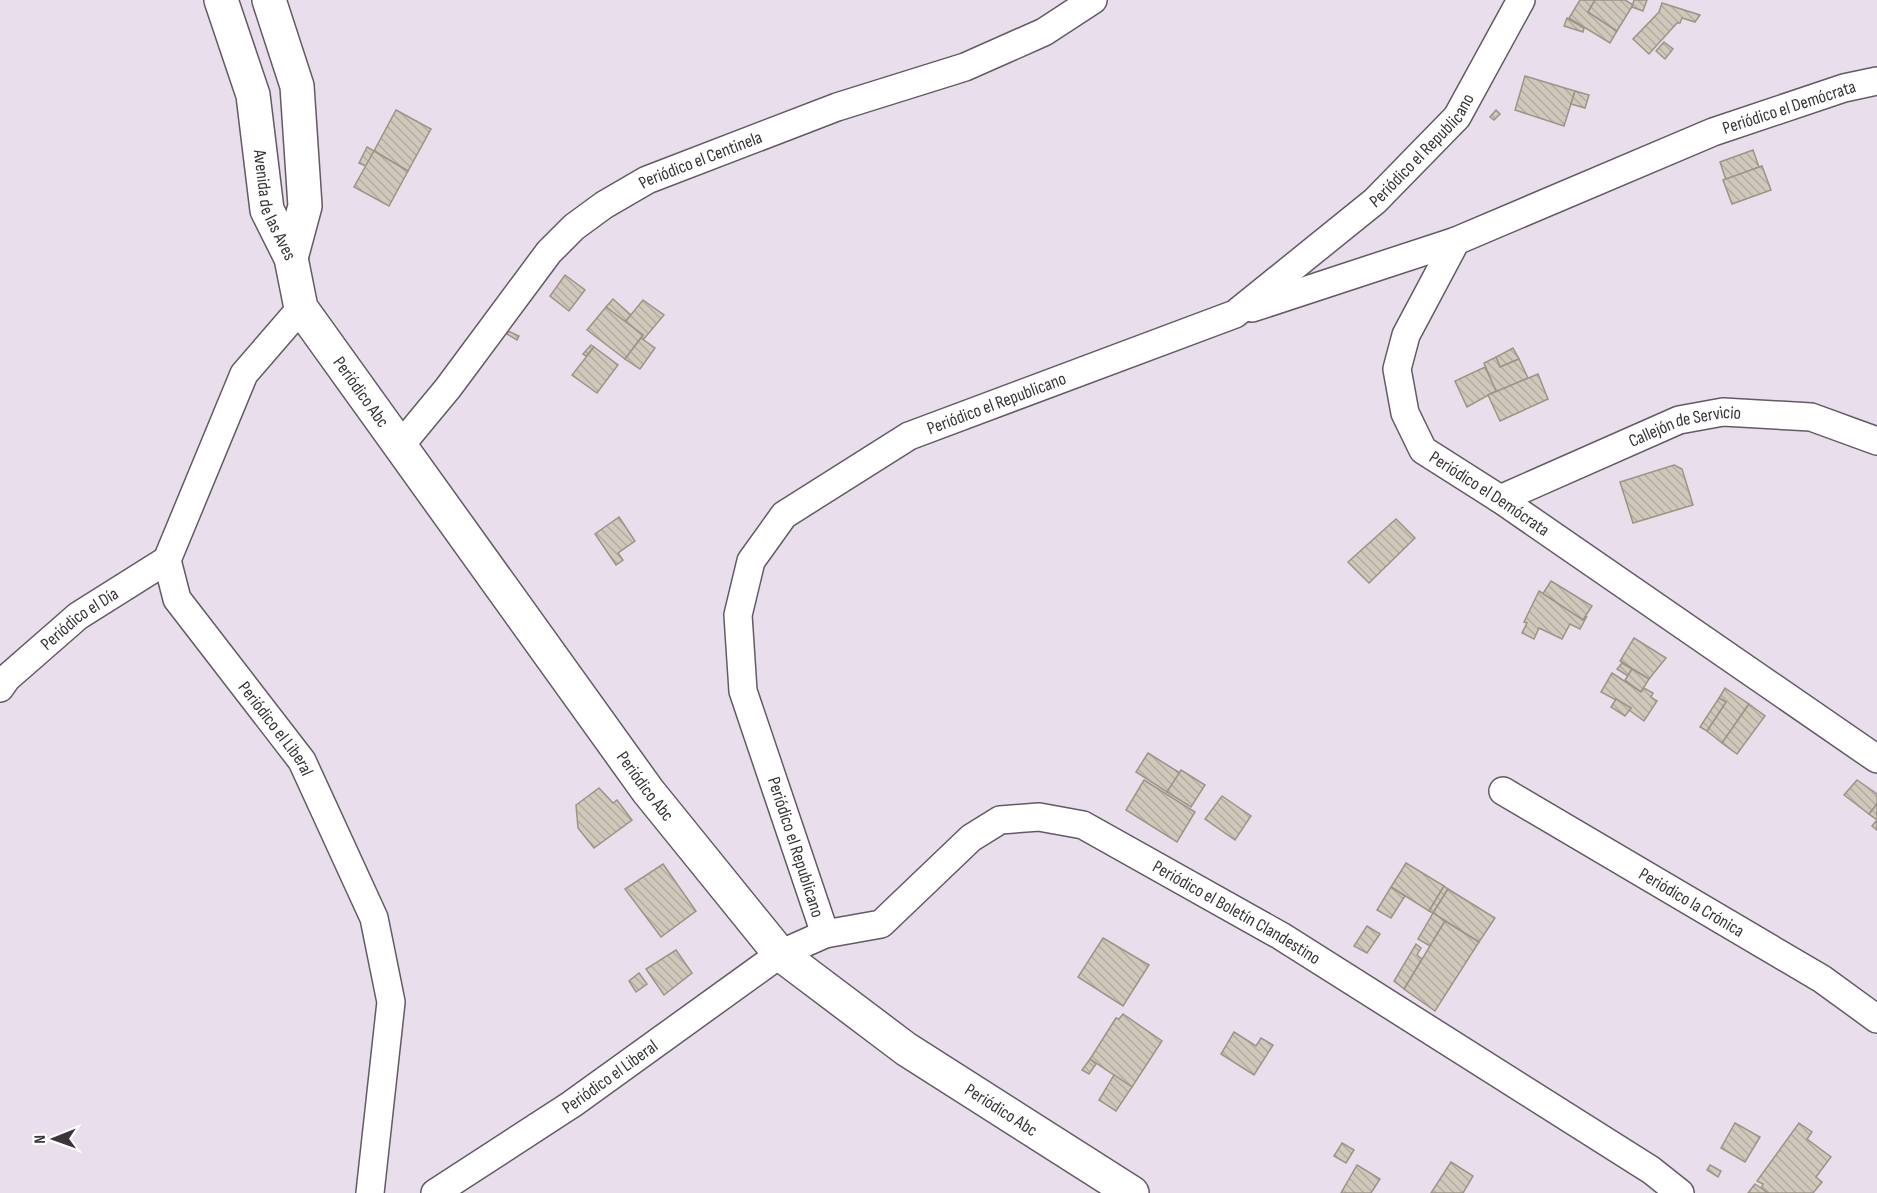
<svg xmlns="http://www.w3.org/2000/svg" width="1877" height="1193" viewBox="0 0 1877 1193" font-family="'Sofia Sans Condensed',sans-serif">
<defs>
<pattern id="building-back-hatch" width="6" height="6" patternUnits="userSpaceOnUse" patternTransform="scale(1.5)"><rect width="6" height="6" fill="#d0c8ba"/><path d="M-1 5l2 2M0 0l6 6M5-1l2 2" fill="none" stroke="#b3aca1"/></pattern>
</defs>
<rect width="100%" height="100%" fill="#e9deeb"/>
<g fill="url(#building-back-hatch)" stroke="#9c9487" stroke-width="1.5">
<path d="M1580,0H1595L1588,12L1617,31L1610,43L1569,18Z"/>
<path d="M1595,0H1625L1633,5L1617,31L1588,12Z"/>
<path d="M1634,0H1647L1643,11L1632,7Z"/>
<path d="M1662,3L1700,15L1695,22L1682,18L1680,23H1677L1649,54L1633,39L1659,12Z"/>
<path d="M1567,18L1584,28L1583,32L1564,26Z"/>
<path d="M1664,42L1673,49L1665,59L1656,51Z"/>
<path d="M1525,76L1575,91L1564,126L1515,110Z"/>
<path d="M1575,91L1589,95L1585,108L1571,104Z"/>
<path d="M396,110L431,129L408,171L374,151Z"/>
<path d="M1496,110L1500,114L1494,120L1490,117Z"/>
<path d="M367,147L374,151L366,166L359,163Z"/>
<path d="M1753,150L1759,167L1726,180L1720,162Z"/>
<path d="M374,151L408,171L389,206L354,187Z"/>
<path d="M1762,166L1771,190L1732,204L1723,180Z"/>
<path d="M565,275L585,290L569,311L550,296Z"/>
<path d="M613,299L631,315L625,322L606,307Z"/>
<path d="M643,300L664,315L643,340L641,338L643,335L625,322Z"/>
<path d="M606,307L643,335L625,359L587,330Z"/>
<path d="M508,331L519,336L517,340L507,334Z"/>
<path d="M641,338L655,348L640,369L625,359Z"/>
<path d="M591,345L594,347L586,356L583,354Z"/>
<path d="M594,347L618,365L597,393L572,375Z"/>
<path d="M1513,348L1519,359L1500,367L1496,357Z"/>
<path d="M1496,357L1500,367L1519,359L1528,378L1496,392L1484,363Z"/>
<path d="M1485,367L1496,391L1467,407L1455,381Z"/>
<path d="M1538,374L1548,399L1500,421L1488,395Z"/>
<path d="M1674,465L1682,469L1693,505L1633,523L1620,482Z"/>
<path d="M619,517L635,541L618,553L623,560L616,565L595,534Z"/>
<path d="M1396,519L1415,538L1369,583L1348,562Z"/>
<path d="M1551,581L1592,606L1583,620L1542,595Z"/>
<path d="M1539,591L1583,620L1587,616L1580,629L1570,624L1562,639L1539,628L1534,639L1522,633L1527,623L1524,622Z"/>
<path d="M1634,638L1666,658L1649,679L1620,661Z"/>
<path d="M1622,663L1632,669L1628,676L1617,669Z"/>
<path d="M1632,669L1649,679L1641,692L1625,680Z"/>
<path d="M1612,673L1641,692L1644,688L1653,693L1651,697L1657,701L1644,721L1629,710L1631,708L1601,692Z"/>
<path d="M1725,688L1749,704L1722,743L1707,731L1726,702L1719,698Z"/>
<path d="M1719,698L1726,702L1707,731L1700,727Z"/>
<path d="M1616,699L1631,708L1625,716L1611,707Z"/>
<path d="M1749,704L1765,716L1737,754L1722,743Z"/>
<path d="M1148,753L1180,773L1167,792L1136,772Z"/>
<path d="M1181,770L1205,785L1191,807L1167,792Z"/>
<path d="M1144,780L1195,812L1177,842L1126,810Z"/>
<path d="M1857,780L1877,794V804L1869,814L1844,795Z"/>
<path d="M599,788L613,803L617,800L632,820L594,848L578,828L576,805Z"/>
<path d="M1222,796L1251,816L1235,840L1205,819Z"/>
<path d="M1877,804V830L1872,826L1877,820L1869,814Z"/>
<path d="M1406,863L1444,886L1429,911L1391,887Z"/>
<path d="M663,864L696,911L661,937L625,889Z"/>
<path d="M1444,886L1448,889L1433,913L1429,911Z"/>
<path d="M1391,887L1405,896L1391,918L1377,910Z"/>
<path d="M1448,889L1495,918L1479,942L1433,913Z"/>
<path d="M1433,913L1445,921L1430,946L1418,939Z"/>
<path d="M1445,921L1479,942L1435,1011L1404,989Z"/>
<path d="M1367,926L1380,934L1367,953L1354,946Z"/>
<path d="M1103,938L1149,965L1123,1006L1078,977Z"/>
<path d="M1416,944L1421,948L1417,955L1422,959L1404,989L1394,981Z"/>
<path d="M676,950L692,973L664,995L646,969Z"/>
<path d="M639,973L647,984L636,992L629,981Z"/>
<path d="M1123,1014L1162,1041L1132,1087L1090,1059L1116,1018L1119,1019Z"/>
<path d="M1234,1032L1256,1046L1261,1038L1273,1045L1254,1075L1221,1054Z"/>
<path d="M1090,1059L1096,1064L1089,1074L1082,1070Z"/>
<path d="M1114,1075L1132,1087L1116,1111L1099,1100Z"/>
<path d="M1735,1123L1760,1137L1745,1162L1721,1148Z"/>
<path d="M1799,1123L1812,1132L1807,1139L1831,1157L1816,1177L1822,1182L1813,1193H1768L1761,1188L1763,1184L1757,1181Z"/>
<path d="M1342,1143L1354,1150L1346,1163L1334,1156Z"/>
<path d="M1451,1162L1473,1176L1463,1193H1431Z"/>
<path d="M1357,1165L1380,1179L1371,1193H1341Z"/>
<path d="M1710,1165L1721,1171L1718,1177L1707,1170Z"/>
<path d="M1755,1184L1761,1188L1768,1193H1748Z"/>
</g>
<g fill="none" stroke-linecap="round" stroke-linejoin="round">
<defs>
<g id="minor">
<path id="s1" d="M1877,81L1844,88L1713,132L1456,241L1406,335L1397,369L1405,413L1423,450L1500,499L1877,759"/>
<path id="s2" d="M301,308L244,374L167,560L177,599L302,761L374,918L391,1002L370,1193"/>
<path d="M1252,308L1456,241"/>
<path id="s3" d="M400,446L448,388L549,252L574,227L604,205L647,180L837,107L965,67L1044,32L1093,0"/>
<path id="s4" d="M1500,499L1679,420L1723,412L1811,417L1877,441"/>
<path id="s5" d="M0,688L7,678L78,616L167,560"/>
<path id="s6" d="M1503,791L1822,979L1877,1019"/>
<path id="s7" d="M825,934L743,691L738,615L751,561L784,515L909,436L1235,314L1375,201L1457,117L1521,0"/>
<path id="s8" d="M435,1193L572,1104L780,954L825,934L881,924L971,838L1000,820L1039,817L1083,825L1281,936L1651,1170L1680,1193"/>
</g>
<g id="tertiary">
<path id="s9" d="M221,0L253,95L267,210L291,258L301,308L648,791L780,954L906,1049L1132,1193"/>
<path d="M269,0L297,86L305,206L291,258"/>
</g>
</defs>
<use href="#minor" stroke="#645a65" stroke-width="30"/>
<use href="#tertiary" stroke="#645a65" stroke-width="36"/>
<use href="#minor" stroke="#fff" stroke-width="27"/>
<use href="#tertiary" stroke="#fff" stroke-width="33"/>
</g>
<g text-anchor="middle" stroke-width="4.5" stroke-linejoin="round" paint-order="stroke">
<g font-size="18" fill="#39353a" stroke="#fff">
<text transform="translate(1789 107) rotate(-18)" y="6">Periódico el Demócrata</text>
<text dy="6" stroke="none"><textPath href="#s7" startOffset="1190">Periódico el Republicano</textPath></text>
<text dy="6" stroke="none"><textPath href="#s3" startOffset="424">Periódico el Centinela</textPath></text>
<text dy="6" stroke="none"><textPath href="#s9" startOffset="213">Avenida de las Aves</textPath></text>
<text dy="6" stroke="none"><textPath href="#s9" startOffset="424">Periódico Abc</textPath></text>
<text dy="6" stroke="none"><textPath href="#s7" startOffset="686">Periódico el Republicano</textPath></text>
<text dy="6" stroke="none"><textPath href="#s4" startOffset="200">Callejón de Servicio</textPath></text>
<text dy="6" stroke="none"><textPath href="#s1" startOffset="758">Periódico el Demócrata</textPath></text>
<text dy="6" stroke="none"><textPath href="#s5" startOffset="106">Periódico el Día</textPath></text>
<text dy="6" stroke="none"><textPath href="#s2" startOffset="492">Periódico el Liberal</textPath></text>
<text dy="6" stroke="none"><textPath href="#s9" startOffset="910">Periódico Abc</textPath></text>
<text transform="translate(796 847) rotate(72)" y="6">Periódico el Republicano</text>
<text dy="6" stroke="none"><textPath href="#s6" startOffset="219">Periódico la Crónica</textPath></text>
<text dy="6" stroke="none"><textPath href="#s8" startOffset="945">Periódico el Boletín Clandestino</textPath></text>
<text dy="6" stroke="none"><textPath href="#s8" startOffset="210">Periódico el Liberal</textPath></text>
<text dy="6" stroke="none"><textPath href="#s9" startOffset="1396">Periódico Abc</textPath></text>
</g>
</g>
<g transform="translate(54 1139) rotate(269)" stroke="#ffffff" stroke-width="4.5" paint-order="stroke">
<path d="M0-4.5L10 22L0 15L-10 22Z" fill="#39353a"/>
<text y="-9" font-size="16" font-weight="bold" text-anchor="middle" fill="#39353a">N</text>
</g>
</svg>
